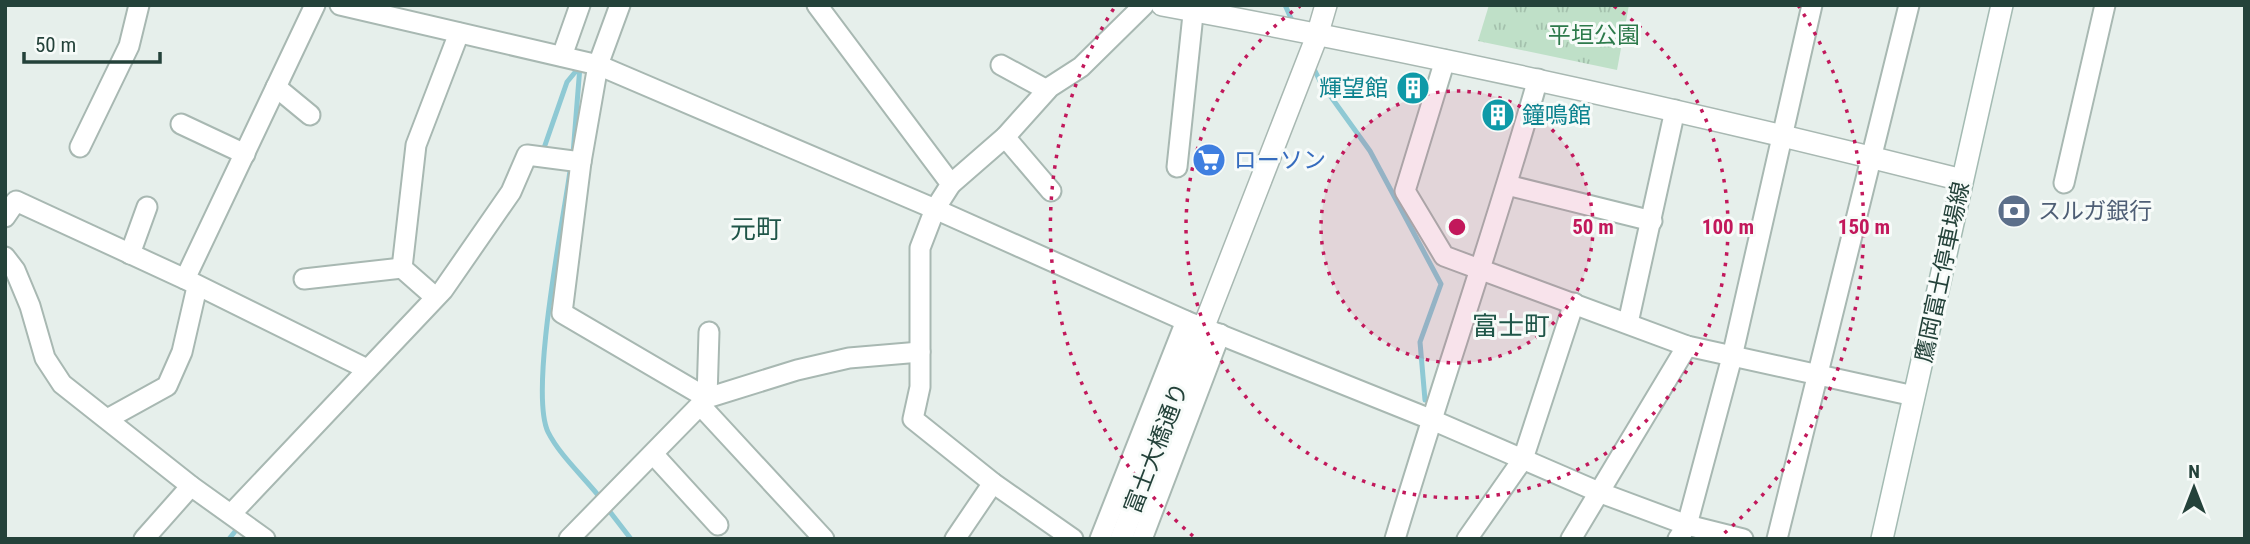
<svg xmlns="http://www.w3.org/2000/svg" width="2250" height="544" viewBox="0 0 2250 544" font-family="'Roboto Condensed','Noto Sans JP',sans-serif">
<defs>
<pattern id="grass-tufts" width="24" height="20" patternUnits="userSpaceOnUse" patternTransform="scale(1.75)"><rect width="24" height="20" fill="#bfe0c8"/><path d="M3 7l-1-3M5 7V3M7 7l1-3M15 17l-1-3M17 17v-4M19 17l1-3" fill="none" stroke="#a4c1ad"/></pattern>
</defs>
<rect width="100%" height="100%" fill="#e6efeb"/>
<path fill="url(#grass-tufts)" d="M1489,5H1629L1617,70L1478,41Z"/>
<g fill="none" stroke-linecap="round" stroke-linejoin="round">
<g stroke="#8ec9d4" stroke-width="5">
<path d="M1285,5L1294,25"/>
<path d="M1312,65L1321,83L1370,151L1441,284L1420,342L1425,400"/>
<path d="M544,148L567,82L581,65"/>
<path d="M573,154L580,66"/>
<path d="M570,171C563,222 529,392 548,432C560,456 585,478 602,500"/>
<path d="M607,508L631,539"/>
<path d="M229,539L237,529"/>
</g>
<defs>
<g id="minor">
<path d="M340,5L598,65L935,209L1186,321L1430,419L1601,493L1687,525L1743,539"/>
<path d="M620,5L598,65L581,162L562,313L707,398L709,332"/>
<path d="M817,5L951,184L935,209L920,248V387L913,419L993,483L1073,539"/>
<path d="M562,56L580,5"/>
<path d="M1445,60L1405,191L1444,256L1687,346L1914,396"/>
<path d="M1001,65L1047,90"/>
<path d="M276,87L310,115"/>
<path d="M181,124L245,154"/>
<path d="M1005,137L1051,191"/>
<path d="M80,147L129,46L139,5"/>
<path d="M1177,167L1194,5"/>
<path d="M2064,183L2105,5"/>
<path d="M951,184L1005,137L1050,87L1081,67L1144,5"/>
<path d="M1507,185L1652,221"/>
<path d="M5,217L16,201L185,279L367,369"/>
<path d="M130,254L147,207"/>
<path d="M5,257L15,270L30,306L45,358L62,384L191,486L265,539"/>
<path d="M185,279L315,5"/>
<path d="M304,279L402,268"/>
<path d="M435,297L402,268L416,145L459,33"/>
<path d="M1628,323L1675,110"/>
<path d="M701,406L824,539"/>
<path d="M109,418L167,386L182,352L197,287"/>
<path d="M654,455L718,525"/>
<path d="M232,513L443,290L511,192L527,155L581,162"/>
<path d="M144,539L191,486"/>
<path d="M569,539L707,398L797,370L849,358L920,352"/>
<path d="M955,539L993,483"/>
<path d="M1100,539L1186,321"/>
<path d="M1142,539L1220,334"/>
<path d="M1395,539C1441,385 1494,233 1538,79"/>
<path d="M1467,539L1523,459L1574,303"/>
<path d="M1571,539L1687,346"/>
<path d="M1678,539L1687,525L1732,357L1812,5"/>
<path d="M1777,539L1909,5"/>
</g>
<g id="tertiary">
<path d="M1162,5C1431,54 1697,113 1962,180"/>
<path d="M1121,539L1317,36L1326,5"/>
</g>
<path id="secondary" d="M1882,539L2002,5"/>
</defs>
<use href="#minor" stroke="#a8b8b2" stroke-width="23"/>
<use href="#tertiary" stroke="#a8b8b2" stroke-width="24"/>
<use href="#secondary" stroke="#a4bbb3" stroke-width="24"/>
<use href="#minor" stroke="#fff" stroke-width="19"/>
<use href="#tertiary" stroke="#fff" stroke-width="21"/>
<use href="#secondary" stroke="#fff" stroke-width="21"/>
</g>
<circle cx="1457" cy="227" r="136" fill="#c2185b" fill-opacity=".12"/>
<g fill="none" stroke="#c2185b" stroke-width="3.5" stroke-dasharray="3.5 7">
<circle cx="1457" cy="227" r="136"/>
<path d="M1614 6A271 271 0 1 1 1300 6"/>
<path d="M1193 536A407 407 0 0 1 1116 5M1798 5A407 407 0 0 1 1721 536"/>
</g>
<defs>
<symbol id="building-disc" viewBox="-11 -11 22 22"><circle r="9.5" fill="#0f9aa8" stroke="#f7fbf9"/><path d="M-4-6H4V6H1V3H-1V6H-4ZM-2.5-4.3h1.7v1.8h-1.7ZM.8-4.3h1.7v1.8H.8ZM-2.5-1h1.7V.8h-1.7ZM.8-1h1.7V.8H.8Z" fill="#fff"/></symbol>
<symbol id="supermarket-disc" viewBox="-11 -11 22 22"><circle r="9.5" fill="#3f7fe0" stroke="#f7fbf9"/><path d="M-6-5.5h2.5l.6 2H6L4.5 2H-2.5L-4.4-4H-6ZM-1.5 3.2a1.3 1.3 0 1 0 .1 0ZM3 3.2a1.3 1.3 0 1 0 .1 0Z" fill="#fff"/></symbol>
<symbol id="bank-disc" viewBox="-11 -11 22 22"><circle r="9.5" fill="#5c6f8a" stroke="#f7fbf9"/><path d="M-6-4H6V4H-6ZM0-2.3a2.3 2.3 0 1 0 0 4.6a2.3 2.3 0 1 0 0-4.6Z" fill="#fff"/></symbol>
</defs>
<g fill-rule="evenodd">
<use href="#building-disc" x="1394" y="69" width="38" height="38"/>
<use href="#building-disc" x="1479" y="96" width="38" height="38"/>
<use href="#supermarket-disc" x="1190" y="141" width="38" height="38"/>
<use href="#bank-disc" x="1995" y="192" width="38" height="38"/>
</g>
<g text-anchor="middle" stroke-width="6" stroke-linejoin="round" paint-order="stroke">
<g font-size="23" fill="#2d7a4b" stroke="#f7fbf9">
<text x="1594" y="43">平垣公園</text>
</g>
<g font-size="23" fill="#0d838f" stroke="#f7fbf9" text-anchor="end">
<text x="1388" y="96">輝望館</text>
<text x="1522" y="123" text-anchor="start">鐘鳴館</text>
</g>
<g font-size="23" fill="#366cbe" stroke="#f7fbf9" text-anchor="start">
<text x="1234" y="168">ローソン</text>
</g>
<g font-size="23" fill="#4e5e75" stroke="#f7fbf9" text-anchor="start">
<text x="2038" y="219">スルガ銀行</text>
</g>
<g font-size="23" fill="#24423a" stroke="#f7fbf9">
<text transform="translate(1942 272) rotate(-78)" y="8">鷹岡富士停車場線</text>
<text transform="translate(1156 448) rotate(-69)" y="8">富士大橋通り</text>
</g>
<g font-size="26" fill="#1f5548" stroke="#f7fbf9">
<text x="756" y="238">元町</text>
<text x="1511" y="335">富士町</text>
</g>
</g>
<circle cx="1457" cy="227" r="10" fill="#c2185b" stroke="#f7fbf9" stroke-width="3.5"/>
<g font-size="21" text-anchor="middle" font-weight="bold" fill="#c2185b" stroke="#f7fbf9" stroke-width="6" stroke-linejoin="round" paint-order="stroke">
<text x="1593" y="234">50 m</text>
<text x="1728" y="234">100 m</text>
<text x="1864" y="234">150 m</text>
</g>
<rect width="2250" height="544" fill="none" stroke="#24423a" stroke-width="14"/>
<g transform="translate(2194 488)" stroke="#f7fbf9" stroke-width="5" paint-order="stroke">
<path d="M0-5L12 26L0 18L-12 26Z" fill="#24423a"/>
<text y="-10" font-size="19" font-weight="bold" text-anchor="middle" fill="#24423a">N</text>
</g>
<path d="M24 52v10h136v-10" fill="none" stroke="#24423a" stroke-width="3.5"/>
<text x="35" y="52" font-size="21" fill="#24423a" stroke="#f7fbf9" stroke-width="5" paint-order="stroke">50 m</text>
</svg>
